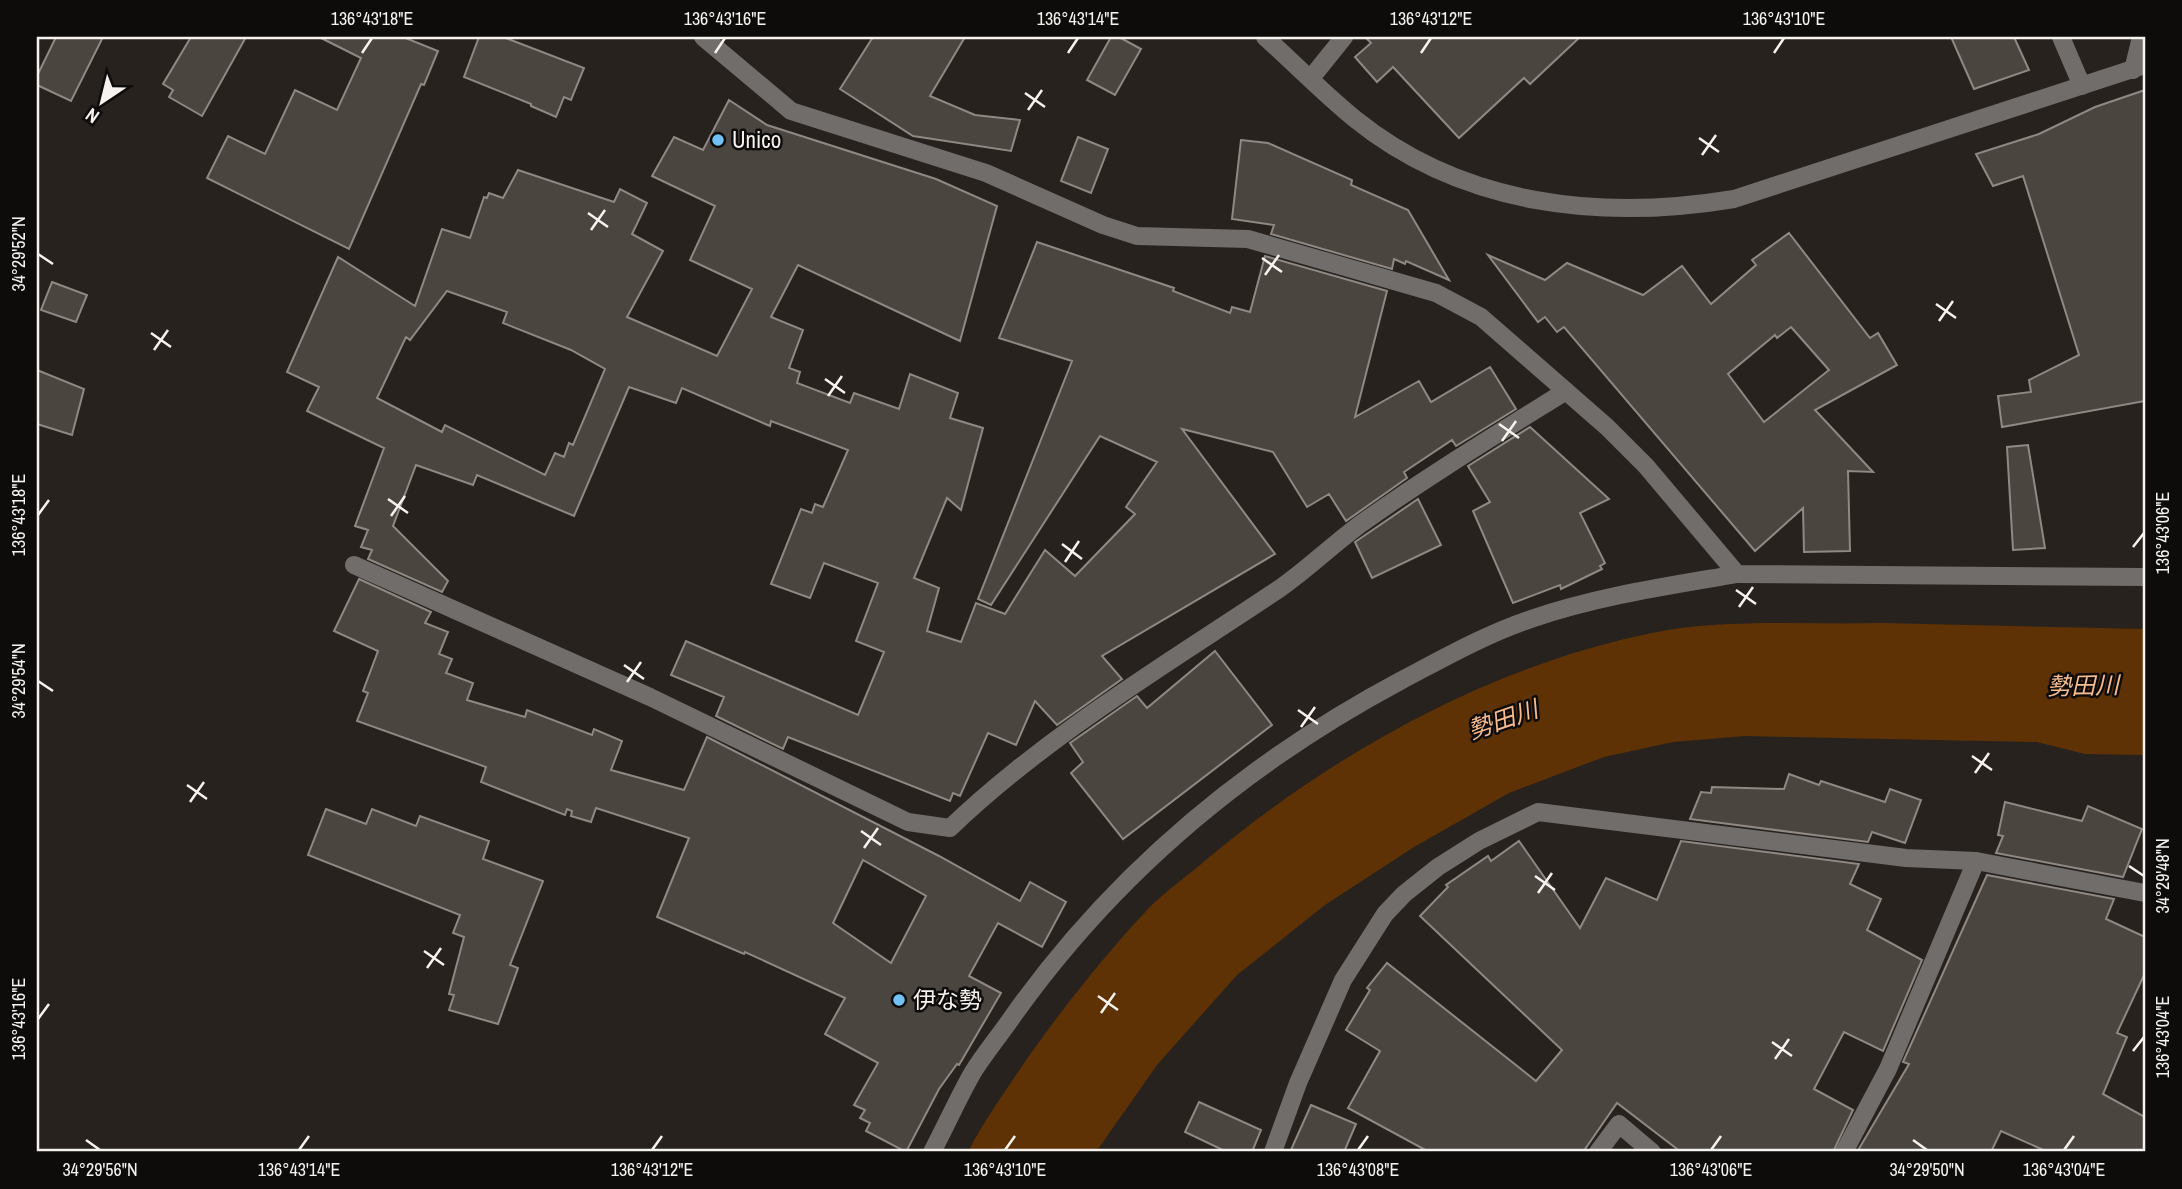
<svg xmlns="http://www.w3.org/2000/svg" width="2182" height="1189" viewBox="0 0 2182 1189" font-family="'Archivo Narrow','Noto Sans JP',sans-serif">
<rect width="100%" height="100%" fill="#27221e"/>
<path fill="#5f3205" d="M1881,623L2145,629V755L2085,754L2037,742L1745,736L1673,742L1604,757L1509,793L1414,847L1325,905L1237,975L1157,1065L1096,1152H968C986,1117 1009,1086 1031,1053C1067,1003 1105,955 1147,910C1165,891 1188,876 1207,859C1334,753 1489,666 1652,633C1725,618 1806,625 1881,623Z"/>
<g fill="#4b4540" stroke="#8f8883" stroke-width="2" fill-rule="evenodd">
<path d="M56,37H103L71,101L37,85V76Z"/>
<path d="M191,37H246L202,116L169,97L173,90L163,84Z"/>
<path d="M319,37H403L438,51L424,85L421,84L349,249L207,178L228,136L265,154L295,90L337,110L361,58Z"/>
<path d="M479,37H503L584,68L571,100L564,97L556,117L531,106V104L464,77Z"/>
<path d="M873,37H965L930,96L975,115L1020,120L1011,151L913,136L840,89Z"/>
<path d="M1111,37H1119L1141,49L1115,95L1087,80Z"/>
<path d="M1365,37H1580L1530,84L1524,78L1459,138L1393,67L1377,82L1355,57L1371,43Z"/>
<path d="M1951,37H2014L2029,70L1974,89Z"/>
<path d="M2145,90V401L2002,427L1998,396L2031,392L2029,380L2079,355L2023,176L1993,186L1976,154L2039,134L2095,107Z"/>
<path d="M729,100L767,125L936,179L997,206L960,341L798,265L771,317L803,330L789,368L800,372L797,383L850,403L854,393L899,409L910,374L958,393L950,418L983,428L961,510L947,498L914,578L939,588L927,631L961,642L976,603L1005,614L1045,550L1075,576L1135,514L1126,507L1157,462L1100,436L991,605L978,599L1072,361L999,338L1037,242L1174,288L1173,291L1230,313L1232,307L1250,312L1265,256L1387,291L1355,417L1419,381L1431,402L1490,367L1516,409L1456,446L1452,440L1404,472L1407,478L1346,521L1329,494L1307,507L1273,452L1182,429L1275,554L1102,656L1122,679L1057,725L1035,701L1016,745L988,733L960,796L953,793L950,801L788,737L783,749L716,716L724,697L671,675L686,641L858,715L884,652L856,641L878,583L824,563L810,598L771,584L801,509L812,513L815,504L823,507L848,450L771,421L770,426L682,388L676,403L629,387L574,516L477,475L473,485L416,465L393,526L448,581L442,592L368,559L372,550L361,547L368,530L355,526L384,448L307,411L319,387L287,372L338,257L415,306L442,229L470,238L484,197L487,198L489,193L503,198L518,170L614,202L620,189L647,203L632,234L663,251L627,317L717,356L752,289L690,260L715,206L652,176L674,137L703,150ZM447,291L507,312L503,323L571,350L605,369L573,445L569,443L564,457L555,453L545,475L445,425L442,432L377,398L406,337L410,340Z"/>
<path d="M1078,137L1108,149L1091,193L1061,181Z"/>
<path d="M1241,140L1268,143L1352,180L1351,185L1408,210L1449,280L1406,261L1405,264L1394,259L1392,269L1271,234L1274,225L1232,219Z"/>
<path d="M1789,233L1870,338L1878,333L1897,365L1815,410L1873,472L1848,471L1850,551L1804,552L1803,508L1755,551L1564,327L1557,332L1545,317L1538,322L1488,255L1545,280L1567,263L1643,295L1682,266L1711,304L1756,265L1752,260ZM1791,327L1829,370L1764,422L1728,374L1775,335L1777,338Z"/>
<path d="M52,282L87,295L76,322L41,310Z"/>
<path d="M37,370L84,389L72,435L37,424Z"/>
<path d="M1530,427L1609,499L1580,513L1605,563L1600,566L1602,569L1561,589L1560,585L1513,603L1473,511L1490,502L1468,466Z"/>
<path d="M2028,445L2045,548L2013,550L2007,447Z"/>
<path d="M1418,499L1441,545L1372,578L1355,542Z"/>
<path d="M359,579L431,612L425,623L448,632L439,654L452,659L446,673L473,683L467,700L525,717L527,710L592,735L594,729L622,741L611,770L684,790L707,737L939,856L1020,901L1030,882L1066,902L1042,947L998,923L969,976L1001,993L959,1065L957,1064L939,1089L906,1152L866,1131L870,1123L860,1118L865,1110L854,1105L878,1063L825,1034L845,998L745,952L744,954L657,917L689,838L596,808L591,822L571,816L572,811L567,809L565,815L481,782L486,767L357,721L368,693L363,691L378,651L334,631ZM863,860L926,896L891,963L833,923Z"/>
<path d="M1215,651L1272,725L1123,839L1071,773L1083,762L1070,743L1137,696L1147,708Z"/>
<path d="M1789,774L1819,785L1821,781L1885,802L1890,789L1921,800L1905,843L1872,832L1868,842L1690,819L1701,792L1711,793L1712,787L1784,789Z"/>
<path d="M2005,802L2082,821L2088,806L2142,829L2123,877L1996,853L2003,836L1998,835Z"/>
<path d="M326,809L366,824L372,809L416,826L420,816L489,841L483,859L543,881L510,965L518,968L498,1024L449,1010L454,995L449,994L464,937L453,933L460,915L308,855Z"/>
<path d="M1519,841L1580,928L1606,878L1657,900L1681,841L1859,864L1850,884L1881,899L1867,930L1922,960L1883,1051L1844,1032L1814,1089L1853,1110L1833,1152H1681L1617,1103L1583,1152H1429L1348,1108L1380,1051L1346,1030L1370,990L1367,988L1387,963L1536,1081L1562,1050L1420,916L1448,887L1446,885L1488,856L1491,861Z"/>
<path d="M1987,875L2114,899L2106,919L2145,937V973L2117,1033L2127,1037L2103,1094L2145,1117V1152H2048L2001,1131L1991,1152H1857L1909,1064L1903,1062Z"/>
<path d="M1199,1102L1261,1130L1252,1152H1227L1185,1132Z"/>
<path d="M1311,1105L1356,1124L1344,1152H1290Z"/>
</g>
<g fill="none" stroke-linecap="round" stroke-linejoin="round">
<g stroke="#706d6b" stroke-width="18">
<path d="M2133,70L2141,37"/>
<path d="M1598,1152L1619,1124L1652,1152"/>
<path d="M1844,1152L1888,1069L1976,861"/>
</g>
<g stroke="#706d6b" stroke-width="18">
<path d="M703,37L791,111L986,173L1103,225L1137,236L1248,239L1436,293L1481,317L1607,427L1646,466L1737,574L2145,577"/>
<path d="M1265,37C1295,64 1324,94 1355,119C1463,206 1601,221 1734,199L2145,65"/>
<path d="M2061,37L2082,86"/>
<path d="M1311,78L1344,37"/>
<path d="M354,565L650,697L908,822L950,828C1047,735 1167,664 1279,589C1308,569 1333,544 1362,523C1428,476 1497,434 1566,391"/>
<path d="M932,1152C946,1126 958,1098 973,1072C985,1053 1000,1035 1013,1016C1114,874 1248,762 1402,680C1444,658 1486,634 1531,619C1598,596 1668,586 1737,574"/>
<path d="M1273,1152L1298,1083L1343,980L1385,914L1404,894L1438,867L1479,841L1538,812L1906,858L1976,861L2145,893"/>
</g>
</g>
<path fill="none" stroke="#f5f2ef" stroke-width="2.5" d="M362,53L372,38M715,53L725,38M1068,53L1078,38M1421,53L1431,38M1774,53L1784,38M1025,93L1045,107M1028,110L1042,90M1699,138L1719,152M1702,155L1716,135M588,213L608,227M591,230L605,210M38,254L53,264M1262,258L1282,272M1265,275L1279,255M1936,304L1956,318M1939,321L1953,301M151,333L171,347M154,350L168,330M825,379L845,393M828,396L842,376M1499,424L1519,438M1502,441L1516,421M388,499L408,513M38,515L49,500M391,516L405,496M1062,544L1082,559M2133,547L2144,533M1065,562L1079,541M1736,590L1756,604M1739,607L1753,587M624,665L644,679M38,681L53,691M627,682L641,662M1298,710L1318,724M1301,727L1315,707M1972,756L1992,770M1975,773L1989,753M187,785L207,799M190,802L204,782M861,831L881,845M864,848L878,828M2129,866L2144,876M1535,876L1555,890M1538,893L1552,873M424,951L444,965M427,968L441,948M1098,996L1118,1010M1101,1013L1115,993M38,1019L49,1004M1772,1042L1792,1056M2133,1051L2144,1037M1775,1059L1789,1039M86,1140L100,1150M1913,1140L1927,1150M299,1150L309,1136M652,1150L662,1136M1005,1150L1015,1136M1358,1150L1368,1136M1711,1150L1721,1136M2064,1150L2074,1136"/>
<g fill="#71c1f5" stroke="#0e0c0a" stroke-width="2.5">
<circle cx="718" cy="140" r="7"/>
<circle cx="899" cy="1000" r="7"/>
</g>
<g text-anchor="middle" stroke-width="5" stroke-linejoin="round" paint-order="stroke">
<g font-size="23" fill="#f5f2ef" stroke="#0e0c0a" text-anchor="start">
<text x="732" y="148">Unico</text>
<text x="913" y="1008">伊な勢</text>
</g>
<g font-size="24" font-style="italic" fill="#f7bc8f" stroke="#0e0c0a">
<text transform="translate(2083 686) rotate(-1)" y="8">勢田川</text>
<text transform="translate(1503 720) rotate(-19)" y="8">勢田川</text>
</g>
</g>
<rect width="2182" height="1189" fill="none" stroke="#0e0c0a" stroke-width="77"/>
<g transform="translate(102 102) rotate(215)" stroke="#0e0c0a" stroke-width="5" paint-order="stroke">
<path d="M0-5L12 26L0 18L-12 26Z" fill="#f5f2ef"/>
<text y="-10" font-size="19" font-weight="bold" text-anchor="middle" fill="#f5f2ef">N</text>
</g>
<rect x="38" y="38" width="2106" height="1112" fill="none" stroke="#f5f2ef" stroke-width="2.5"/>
<g font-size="18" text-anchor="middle" fill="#f5f2ef">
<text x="372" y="25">136°43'18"E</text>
<text x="725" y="25">136°43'16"E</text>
<text x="1078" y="25">136°43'14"E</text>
<text x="1431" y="25">136°43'12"E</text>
<text x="1784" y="25">136°43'10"E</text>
<text transform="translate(19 254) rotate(-90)" y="6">34°29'52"N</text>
<text transform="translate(19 515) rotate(-90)" y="6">136°43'18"E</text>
<text transform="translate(2163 533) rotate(-90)" y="6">136°43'06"E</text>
<text transform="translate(19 681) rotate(-90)" y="6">34°29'54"N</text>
<text transform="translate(2163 876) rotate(-90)" y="6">34°29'48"N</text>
<text transform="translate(19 1019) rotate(-90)" y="6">136°43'16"E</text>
<text transform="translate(2163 1037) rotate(-90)" y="6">136°43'04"E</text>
<text x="100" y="1176">34°29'56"N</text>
<text x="299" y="1176">136°43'14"E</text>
<text x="652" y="1176">136°43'12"E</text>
<text x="1005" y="1176">136°43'10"E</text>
<text x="1358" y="1176">136°43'08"E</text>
<text x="1711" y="1176">136°43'06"E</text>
<text x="1927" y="1176">34°29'50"N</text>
<text x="2064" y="1176">136°43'04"E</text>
</g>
</svg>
